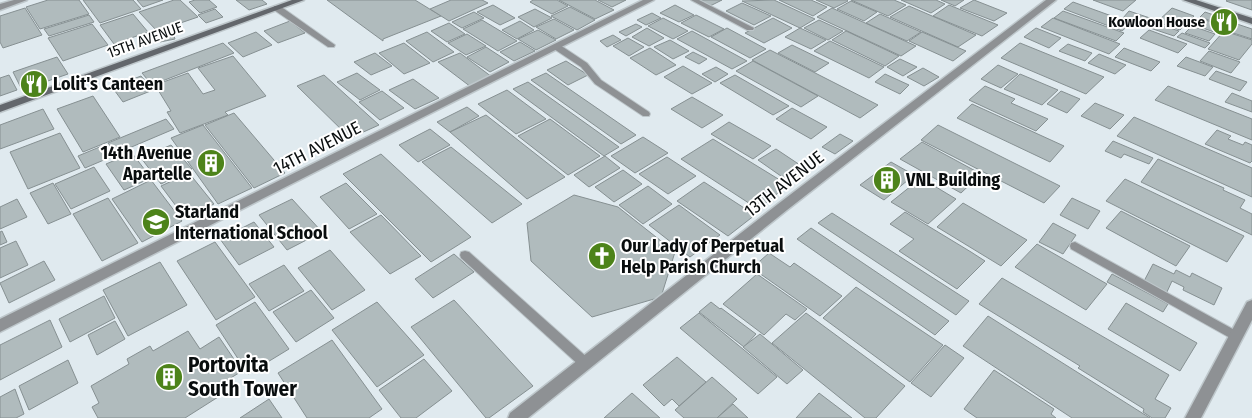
<svg xmlns="http://www.w3.org/2000/svg" width="1252" height="418" viewBox="0 0 1252 418" font-family="'Fira Sans Condensed',sans-serif">
<rect width="100%" height="100%" fill="#e0eaef"/>
<g fill="#b0bbbd" stroke="#869092">
<path d="M48,0H79L89,14L40,29L26,7Z"/>
<path d="M83,0H133L141,9L100,23Z"/>
<path d="M137,0H163L143,7Z"/>
<path d="M174,0H180L198,17L157,31L139,12Z"/>
<path d="M195,0H209L217,7L200,13L189,2Z"/>
<path d="M236,0H262L267,4L249,10Z"/>
<path d="M327,0H415L441,16L383,39V41Z"/>
<path d="M451,0H482L488,3L449,21L430,9Z"/>
<path d="M533,0H557L568,6L552,14L530,2Z"/>
<path d="M559,0H595L614,10L595,19Z"/>
<path d="M598,0H626L612,7Z"/>
<path d="M699,0H722L710,6Z"/>
<path d="M774,0L815,19L800,28L742,1Z"/>
<path d="M779,0H811L827,7L813,16Z"/>
<path d="M816,0H847L848,1L834,8Z"/>
<path d="M851,0H894L906,5L888,16Z"/>
<path d="M901,0H936L945,4L931,13Z"/>
<path d="M941,0H964L955,6Z"/>
<path d="M974,0L1007,13L994,21L960,8Z"/>
<path d="M1093,0H1136L1123,11Z"/>
<path d="M1227,0H1252V10L1226,1Z"/>
<path d="M851,1L877,12L864,21L837,9Z"/>
<path d="M1073,2L1131,23L1122,31L1064,9Z"/>
<path d="M742,3L771,16L754,25L726,11Z"/>
<path d="M493,5L515,18L500,25L477,12Z"/>
<path d="M675,5L694,15L679,22L660,13Z"/>
<path d="M949,5L998,25L982,36L933,16Z"/>
<path d="M909,6L976,35L958,47L890,17Z"/>
<path d="M570,7L595,20L577,30L551,16Z"/>
<path d="M25,8L42,35L3,48L0,42V16Z"/>
<path d="M832,8L916,46L901,56L817,17Z"/>
<path d="M1172,8L1194,16L1180,30L1157,22Z"/>
<path d="M215,9L223,17L206,23L198,15Z"/>
<path d="M535,9L552,18L534,27L518,17Z"/>
<path d="M1063,11L1124,33L1116,41L1054,18Z"/>
<path d="M1129,11L1153,19L1146,26L1123,18Z"/>
<path d="M474,12L484,18L462,28L452,22Z"/>
<path d="M1205,12L1231,21L1226,26L1200,17Z"/>
<path d="M652,13L661,18L646,25L637,20Z"/>
<path d="M133,14L148,32L114,44L100,25Z"/>
<path d="M880,14L921,32L907,41L866,23Z"/>
<path d="M89,15L94,22L49,36L44,29Z"/>
<path d="M696,15L724,29L709,37L681,23Z"/>
<path d="M663,18L688,31L673,39L648,26Z"/>
<path d="M773,18L792,28L764,43L745,33Z"/>
<path d="M1053,18L1120,44L1109,54L1041,27Z"/>
<path d="M1200,18L1223,26L1217,33L1194,25Z"/>
<path d="M554,19L574,30L556,39L536,27Z"/>
<path d="M482,20L517,41L498,51L463,29Z"/>
<path d="M819,20L843,31L828,40L804,28Z"/>
<path d="M290,21L305,33L278,43L264,31Z"/>
<path d="M520,21L534,30L517,39L502,30Z"/>
<path d="M449,23L465,34L447,42L431,31Z"/>
<path d="M1155,23L1179,31L1174,36L1150,28Z"/>
<path d="M1234,23L1252,29V39L1227,31Z"/>
<path d="M92,24L108,45L63,61L48,38Z"/>
<path d="M636,24L642,27L626,36L619,32Z"/>
<path d="M1192,26L1215,34L1209,41L1185,33Z"/>
<path d="M647,28L664,38L649,46L632,37Z"/>
<path d="M727,28L766,49L750,58L711,37Z"/>
<path d="M800,28L826,40L811,49L785,37Z"/>
<path d="M1036,28L1061,38L1049,48L1024,37Z"/>
<path d="M538,30L556,40L536,50L518,39Z"/>
<path d="M1149,30L1187,44L1178,53L1140,38Z"/>
<path d="M692,31L747,61L732,69L677,39Z"/>
<path d="M846,31L899,56L885,66L832,40Z"/>
<path d="M1224,31L1252,40V44L1239,60L1208,49Z"/>
<path d="M256,32L272,45L243,57L228,43Z"/>
<path d="M427,32L454,52L433,62L406,41Z"/>
<path d="M922,32L966,51L953,61L909,41Z"/>
<path d="M173,33L175,39L160,42L159,37Z"/>
<path d="M1182,33L1210,43L1205,48L1177,37Z"/>
<path d="M467,34L486,46L466,55L448,43Z"/>
<path d="M613,35L621,40L607,47L600,41Z"/>
<path d="M628,38L644,47L629,56L613,46Z"/>
<path d="M670,40L689,51L673,59L654,47Z"/>
<path d="M830,41L884,67L869,78L814,51Z"/>
<path d="M520,42L535,51L514,61L500,52Z"/>
<path d="M223,43L234,53L152,85L142,73Z"/>
<path d="M404,43L430,63L404,74L379,53Z"/>
<path d="M1020,43L1104,77L1086,94L1001,58Z"/>
<path d="M1068,44L1092,53L1085,61L1059,51Z"/>
<path d="M792,45L829,63L815,72L778,53Z"/>
<path d="M486,47L509,62L490,72L467,57Z"/>
<path d="M650,48L676,65L656,75L630,58Z"/>
<path d="M1124,48L1160,62L1151,71L1115,57Z"/>
<path d="M770,50L878,105L860,118L752,60Z"/>
<path d="M1209,51L1240,62L1231,73L1200,61Z"/>
<path d="M693,52L707,59L699,64L685,57Z"/>
<path d="M375,53L392,66L371,75L354,62Z"/>
<path d="M460,53L492,77L471,87L438,62Z"/>
<path d="M1099,54L1126,65L1115,74L1088,63Z"/>
<path d="M233,56L266,96L225,112L228,115L180,133L167,112L171,111L155,85L188,73L203,94L215,90L198,68Z"/>
<path d="M57,57L68,74L22,90L13,72Z"/>
<path d="M1186,57L1213,67L1205,76L1177,66Z"/>
<path d="M900,59L917,67L903,76L887,67Z"/>
<path d="M566,61L588,75L568,85L547,70Z"/>
<path d="M753,61L818,96L801,107L736,71Z"/>
<path d="M998,65L1018,74L1001,88L981,79Z"/>
<path d="M683,66L712,83L692,94L664,77Z"/>
<path d="M716,67L728,74L715,82L702,74Z"/>
<path d="M923,68L939,77L924,86L907,77Z"/>
<path d="M1216,71L1247,82L1240,91L1209,79Z"/>
<path d="M357,73L380,90L360,100L337,82Z"/>
<path d="M546,73L636,135L621,144L531,80Z"/>
<path d="M885,74L909,85L900,94L875,82Z"/>
<path d="M1020,74L1058,90L1042,105L1004,89Z"/>
<path d="M9,75L17,90L0,96V78Z"/>
<path d="M324,75L379,125L350,138L297,86Z"/>
<path d="M735,75L789,106L773,115L720,83Z"/>
<path d="M141,76L153,90L123,102L112,87Z"/>
<path d="M413,79L439,98L415,109L389,90Z"/>
<path d="M528,82L619,147L604,156L513,89Z"/>
<path d="M985,86L1015,99L1011,103L1048,119L1036,131L969,100Z"/>
<path d="M1168,86L1252,119V140L1155,100Z"/>
<path d="M507,90L546,119L516,134L478,104Z"/>
<path d="M382,91L404,108L380,120L359,102Z"/>
<path d="M1061,91L1080,99L1067,113L1047,104Z"/>
<path d="M1232,93L1252,101V112L1225,102Z"/>
<path d="M93,96L120,137L83,152L57,109Z"/>
<path d="M692,97L723,115L702,128L671,109Z"/>
<path d="M1095,103L1124,115L1110,129L1081,116Z"/>
<path d="M972,104L1064,146L1050,162L957,118Z"/>
<path d="M467,107L479,116L450,132L437,122Z"/>
<path d="M792,108L827,127L811,139L776,119Z"/>
<path d="M43,109L54,129L0,149V125Z"/>
<path d="M234,113L285,173L254,188L205,125Z"/>
<path d="M486,115L565,177L527,199L450,132Z"/>
<path d="M1134,117L1252,168V197L1117,136Z"/>
<path d="M166,119L174,129L115,154L108,143Z"/>
<path d="M550,119L600,156L568,175L518,136Z"/>
<path d="M729,122L771,146L753,159L711,134Z"/>
<path d="M203,125L252,188L218,204L171,138Z"/>
<path d="M938,125L1060,186L1044,203L921,140Z"/>
<path d="M430,129L450,145L418,162L399,145Z"/>
<path d="M1217,130L1231,136L1228,139L1243,145L1245,142L1252,145V161L1250,163L1205,144Z"/>
<path d="M60,133L80,168L28,189L10,152Z"/>
<path d="M840,134L853,141L835,154L822,147Z"/>
<path d="M643,137L668,153L635,173L611,156Z"/>
<path d="M713,139L788,185L758,209L681,159Z"/>
<path d="M1113,141L1153,158L1149,164L1124,154L1121,158L1105,151Z"/>
<path d="M922,142L981,174L961,193L900,159Z"/>
<path d="M171,145L192,169L161,184L141,158Z"/>
<path d="M102,146L111,157L85,168L78,156Z"/>
<path d="M451,147L522,204L492,223L422,162Z"/>
<path d="M776,149L806,169L788,181L758,160Z"/>
<path d="M132,153L151,178L124,190L106,164Z"/>
<path d="M381,154L471,237L431,262L343,174Z"/>
<path d="M605,156L620,168L589,187L574,175Z"/>
<path d="M667,157L696,176L668,194L639,174Z"/>
<path d="M1158,159L1224,188L1223,190L1245,200L1240,208L1252,214V235L1141,182Z"/>
<path d="M891,162L914,175L884,200L860,185Z"/>
<path d="M94,167L110,191L71,209L55,184Z"/>
<path d="M623,170L642,184L614,202L595,187Z"/>
<path d="M189,173L214,204L185,218L161,186Z"/>
<path d="M921,178L956,199L928,224L891,202Z"/>
<path d="M1125,179L1244,236L1227,262L1106,201Z"/>
<path d="M151,180L182,221L142,242L112,199Z"/>
<path d="M704,182L755,215L728,236L677,201Z"/>
<path d="M53,183L71,214L48,224L30,193Z"/>
<path d="M346,183L377,214L349,229L320,197Z"/>
<path d="M648,186L672,204L643,224L619,205Z"/>
<path d="M574,195L618,207L675,252L661,297L592,317L531,261L527,223Z"/>
<path d="M108,198L138,243L102,261L73,214Z"/>
<path d="M1072,198L1100,211L1088,229L1060,215Z"/>
<path d="M17,199L27,217L0,229V207Z"/>
<path d="M292,199L322,232L287,250L259,215Z"/>
<path d="M963,203L1027,240L1001,266L937,227Z"/>
<path d="M679,205L720,235L690,257L649,225Z"/>
<path d="M1121,211L1190,246L1176,266L1106,228Z"/>
<path d="M905,212L971,252L985,261L957,289L899,251L914,239L890,224Z"/>
<path d="M832,213L969,301L956,315L818,223Z"/>
<path d="M381,215L421,256L390,274L350,232Z"/>
<path d="M254,222L274,247L239,265L220,239Z"/>
<path d="M1053,223L1076,235L1063,254L1039,242Z"/>
<path d="M811,228L949,321L935,335L797,239Z"/>
<path d="M2,231L7,242L0,245V232Z"/>
<path d="M16,241L28,265L0,278V248Z"/>
<path d="M215,242L255,297L216,320L177,261Z"/>
<path d="M1037,244L1107,284L1086,310L1015,267Z"/>
<path d="M330,250L365,290L332,310L298,268Z"/>
<path d="M769,253L790,267L794,263L842,296L820,316L752,268Z"/>
<path d="M454,254L474,272L433,298L415,279Z"/>
<path d="M44,261L55,280L9,303L0,283Z"/>
<path d="M160,262L187,305L128,336L103,290Z"/>
<path d="M1153,264L1174,274L1176,270L1190,277L1192,273L1222,288L1214,305L1183,290L1184,287L1172,281L1166,294L1143,283Z"/>
<path d="M284,265L304,291L269,311L249,284Z"/>
<path d="M757,274L807,309L795,320L786,314L764,335L723,304Z"/>
<path d="M1112,274L1168,304L1163,312L1107,282Z"/>
<path d="M1002,278L1169,375L1155,399L1171,408L1165,418H1152L1143,412L1144,409L1078,368L1080,366L979,304Z"/>
<path d="M856,287L943,345L910,382L823,318Z"/>
<path d="M311,290L334,318L296,342L273,312Z"/>
<path d="M104,296L115,318L70,342L59,319Z"/>
<path d="M454,300L533,386L489,418H486L411,327Z"/>
<path d="M255,302L289,349L248,374L216,325Z"/>
<path d="M377,302L424,355L377,387L332,330Z"/>
<path d="M711,302L720,309L721,308L756,334L744,347L699,312Z"/>
<path d="M1126,303L1197,343L1180,371L1108,329Z"/>
<path d="M699,313L777,377L758,394L680,328Z"/>
<path d="M806,313L905,386L876,418H865L772,343Z"/>
<path d="M988,316L1150,418H1072L963,346Z"/>
<path d="M50,320L62,347L0,380V345Z"/>
<path d="M115,321L125,339L97,355L88,335Z"/>
<path d="M188,331L200,349L219,337L242,371L221,384L226,392L185,418H98L92,407L99,403L91,386L129,364L127,359L150,346L153,351Z"/>
<path d="M760,334L803,370L787,384L743,347Z"/>
<path d="M332,340L382,409L369,418H307L278,373Z"/>
<path d="M945,345L964,358L931,397L911,383Z"/>
<path d="M677,357L706,382L679,406L672,399L664,406L643,385Z"/>
<path d="M424,359L452,391L416,418H401L379,390Z"/>
<path d="M68,360L78,383L29,410L19,386Z"/>
<path d="M994,370L1054,409L1051,414L1056,418H977L964,409Z"/>
<path d="M712,377L737,399L717,418H684L675,410Z"/>
<path d="M15,389L24,414L16,418H0V397Z"/>
<path d="M632,393L660,418H604Z"/>
<path d="M819,393L852,418H796Z"/>
<path d="M269,399L282,418H240Z"/>
<path d="M733,404L748,418H717Z"/>
</g>
<g fill="none" stroke-linecap="round" stroke-linejoin="round">
<defs>
<g id="lane">
<path d="M691,0H699L754,28L753,30H747Z"/>
<path d="M274,6H280L335,45L334,47H328L274,10Z"/>
<path d="M554,45H560L587,63L601,80L649,112L650,114L649,116H643L595,84L581,67L554,49Z"/>
<path d="M1075,242L1240,333L1242,336L1240,339L1236,341L1232,339L1071,249L1070,246L1071,243Z"/>
<path d="M465,251L469,252L589,359L591,363L589,367L585,368L581,367L461,258L460,255L461,252Z"/>
</g>
<g id="street">
<path d="M14,0H27L0,10V4Z"/>
<path d="M643,0H654L0,332V319Z"/>
<path d="M1046,0H1056L787,210L528,418H508L510,413L778,204Z"/>
<path d="M1252,300V320L1201,418H1185L1247,302Z"/>
</g>
<g id="secondary">
<path d="M292,0H304L0,112V105Z"/>
<path d="M1183,0H1196L1252,18V24Z"/>
</g>
</defs>
<use href="#lane" stroke="#bec7cb" stroke-width="2"/>
<use href="#street" stroke="#bec7cb" stroke-width="3"/>
<use href="#secondary" stroke="#bec7cb" stroke-width="3"/>
<use href="#lane" fill="#8e9194" fill-rule="evenodd"/>
<use href="#street" fill="#8e9194" fill-rule="evenodd"/>
<use href="#secondary" fill="#63676c" fill-rule="evenodd"/>
</g>
<defs>
<symbol id="restaurant-disc" viewBox="-11 -11 22 22"><circle r="9.5" fill="#4d831a" stroke="#fff"/><path d="M-5-6h1v4h1v-4h1v4h1v-4h1v5L-1.5 .5V6h-2V.5L-5-1ZM5-6V6H3V1.5H1.5Q1.5-4 5-6Z" fill="#fff"/></symbol>
<symbol id="building-disc" viewBox="-11 -11 22 22"><circle r="9.5" fill="#4d831a" stroke="#fff"/><path d="M-4-6H4V6H1V3H-1V6H-4ZM-2.5-4.3h1.7v1.8h-1.7ZM.8-4.3h1.7v1.8H.8ZM-2.5-1h1.7V.8h-1.7ZM.8-1h1.7V.8H.8Z" fill="#fff"/></symbol>
<symbol id="school-disc" viewBox="-11 -11 22 22"><circle r="9.5" fill="#4d831a" stroke="#fff"/><path d="M0-5L7-2L0 1L-7-2ZM-4 1L0 2.5L4 1V4Q0 6-4 4Z" fill="#fff"/></symbol>
<symbol id="church-disc" viewBox="-11 -11 22 22"><circle r="9.5" fill="#4d831a" stroke="#fff"/><path d="M-1.2-6h2.4v3.5h3.3v2.4h-3.3V6h-2.4V-.1h-3.3v-2.4h3.3Z" fill="#fff"/></symbol>
</defs>
<g fill-rule="evenodd">
<use href="#restaurant-disc" x="1208" y="6" width="32" height="32"/>
<use href="#restaurant-disc" x="18" y="68" width="32" height="32"/>
<use href="#building-disc" x="195" y="147" width="32" height="32"/>
<use href="#building-disc" x="871" y="164" width="32" height="32"/>
<use href="#school-disc" x="140" y="206" width="32" height="32"/>
<use href="#church-disc" x="586" y="240" width="32" height="32"/>
<use href="#building-disc" x="153" y="361" width="32" height="32"/>
</g>
<g text-anchor="middle" stroke-width="4" stroke-linejoin="round" paint-order="stroke">
<g font-size="15" font-weight="bold" fill="#090d0e" stroke="#fff" text-anchor="end">
<text x="1205" y="27">Kowloon House</text>
</g>
<g font-size="15" fill="#090d0e" stroke="#fff">
<text transform="translate(145 40) rotate(-20)" y="5">15TH AVENUE</text>
</g>
<g font-size="18" font-weight="bold" fill="#090d0e" stroke="#fff" text-anchor="start">
<text x="53" y="90">Lolit's Canteen</text>
<text x="192" y="159" text-anchor="end">14th Avenue<tspan x="192" dy="21">Apartelle</tspan></text>
<text x="906" y="186">VNL Building</text>
<text x="175" y="218">Starland<tspan x="175" dy="21">International School</tspan></text>
<text x="621" y="252">Our Lady of Perpetual<tspan x="621" dy="21">Help Parish Church</tspan></text>
</g>
<g font-size="18" fill="#090d0e" stroke="#fff">
<text transform="translate(317 148) rotate(-27)" y="6">14TH AVENUE</text>
<text transform="translate(784 184) rotate(-38)" y="6">13TH AVENUE</text>
</g>
<g font-size="21" font-weight="bold" fill="#090d0e" stroke="#fff" text-anchor="start">
<text x="188" y="372">Portovita<tspan x="188" dy="24">South Tower</tspan></text>
</g>
</g>
</svg>
